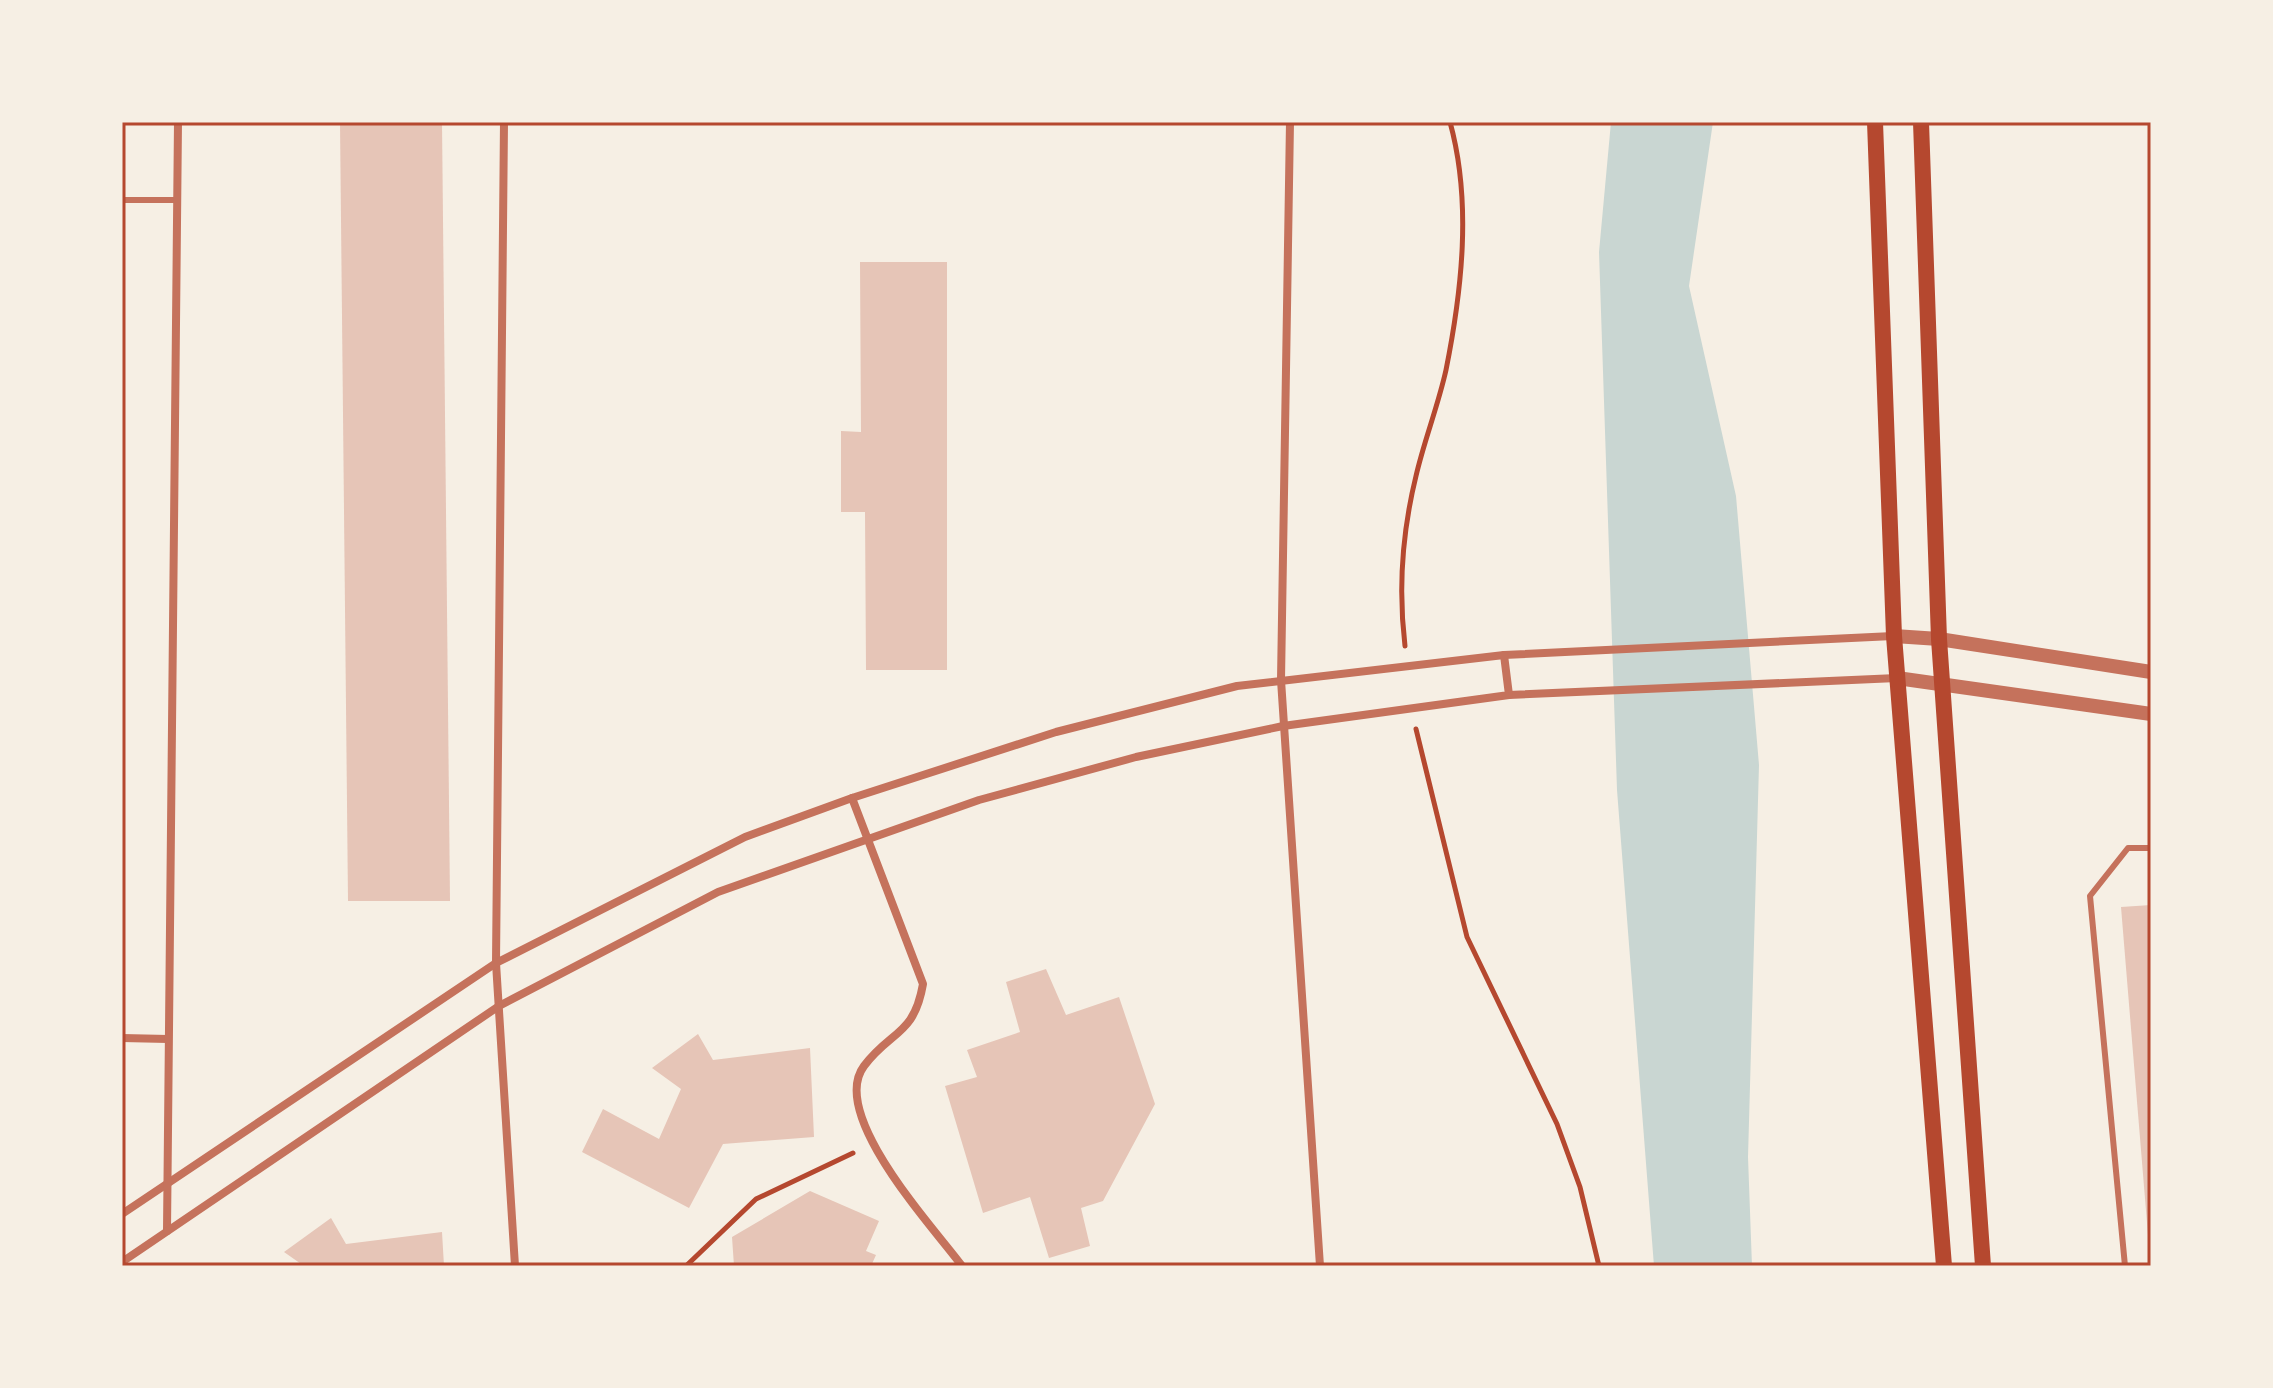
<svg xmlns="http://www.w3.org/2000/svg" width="2273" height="1388" viewBox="0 0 2273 1388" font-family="'Alegreya Sans',sans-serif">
<rect width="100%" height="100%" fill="#f6efe4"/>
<path fill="#c9d6d2" d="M1611,122H1713L1689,286L1736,496L1759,765L1748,1157L1752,1266H1654L1617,790L1599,252Z"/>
<g fill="#e6c5b7">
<path d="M340,122H442L450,901H348Z"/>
<path d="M860,262H947V670H866L865,512H841V431L861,432Z"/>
<path d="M2151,905V1247H2149L2121,907Z"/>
<path d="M1046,969L1066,1015L1119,997L1155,1104L1103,1201L1081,1208L1090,1246L1049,1258L1030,1197L983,1213L945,1086L977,1077L967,1050L1020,1032L1006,982Z"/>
<path d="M698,1034L713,1060L810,1048L814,1137L723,1144L689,1208L582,1152L603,1109L659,1139L681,1089L652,1068Z"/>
<path d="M810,1191L879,1221L866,1251L876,1255L871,1266H734L732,1237Z"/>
<path d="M331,1218L346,1244L442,1232L444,1266H304L284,1252Z"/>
</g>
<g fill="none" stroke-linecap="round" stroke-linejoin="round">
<g stroke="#b5482f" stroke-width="5">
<path d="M1405,646C1398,588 1402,533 1416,476C1424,441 1438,406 1446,370C1462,290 1472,202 1450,122"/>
<path d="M1416,729L1467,937L1557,1124L1580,1187L1599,1266"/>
<path d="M686,1266L756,1199L853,1153"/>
</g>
<g stroke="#c5725c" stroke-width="6">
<path d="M122,200H177"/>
<path d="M2125,1266L2090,896L2128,848H2151"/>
</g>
<g stroke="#c5725c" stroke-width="8">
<path d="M504,122L496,963L515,1266"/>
<path d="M1290,122L1281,680L1320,1266"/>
<path d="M1509,695L1897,678"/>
<path d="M852,798L923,984C914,1036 891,1030 864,1066C828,1114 933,1227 962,1266"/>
<path d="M122,1038L168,1039"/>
<path d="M122,1214L496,963L745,837L852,798L1056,732L1237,686L1504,655L1893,636"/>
<path d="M167,1231L178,122"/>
<path d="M122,1262L499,1006L718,892L979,800L1136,757L1283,726L1509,695L1504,655"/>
</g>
<g stroke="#c5725c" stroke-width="14">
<path d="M1894,636L1939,639L2151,672"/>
<path d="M1897,678L2151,714"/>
</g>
<g stroke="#b5482f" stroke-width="16">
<path d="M1875,122L1894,636L1944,1266"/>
<path d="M1921,122L1939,639L1983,1266"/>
</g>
</g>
<rect width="2273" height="1388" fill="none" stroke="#f6efe4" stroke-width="248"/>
<rect x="124" y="124" width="2025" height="1140" fill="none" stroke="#b5482f" stroke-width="3"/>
</svg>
